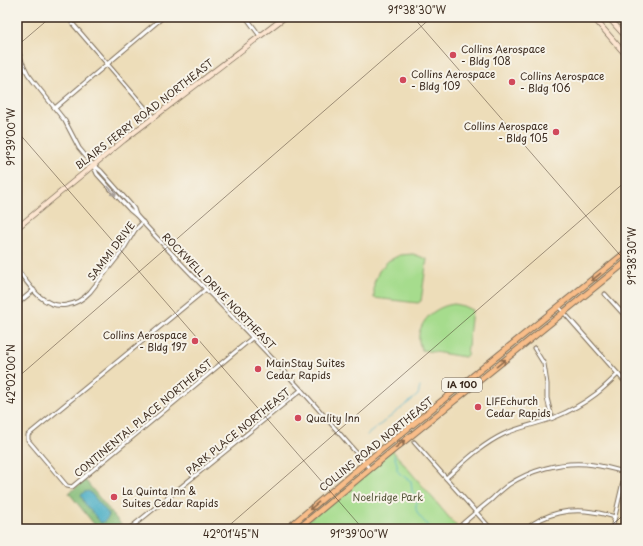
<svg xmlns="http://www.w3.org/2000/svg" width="643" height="546" viewBox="0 0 643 546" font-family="'Playpen Sans',sans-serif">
<rect width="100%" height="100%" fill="#f7f3e8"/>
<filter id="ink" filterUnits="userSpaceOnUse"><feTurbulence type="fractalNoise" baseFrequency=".025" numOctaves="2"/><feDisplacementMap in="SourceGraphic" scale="8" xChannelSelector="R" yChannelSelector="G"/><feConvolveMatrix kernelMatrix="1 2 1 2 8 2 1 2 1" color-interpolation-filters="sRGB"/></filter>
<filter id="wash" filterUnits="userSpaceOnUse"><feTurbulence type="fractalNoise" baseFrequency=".012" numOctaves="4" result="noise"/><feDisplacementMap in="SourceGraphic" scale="16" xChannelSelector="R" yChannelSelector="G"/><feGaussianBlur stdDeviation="0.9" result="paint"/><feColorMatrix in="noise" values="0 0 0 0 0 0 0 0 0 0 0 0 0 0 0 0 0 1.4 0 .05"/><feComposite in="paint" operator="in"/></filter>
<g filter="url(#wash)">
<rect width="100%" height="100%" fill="#edddb9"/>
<g fill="#a6dc8d" stroke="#708356">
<path d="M413,254L427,259L421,301L418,303L374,298V283L379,271L388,261L400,255Z"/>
<path d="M454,304L463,306L472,310L467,355L465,357L422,350C421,347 419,344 419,341C417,330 426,316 435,311C441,307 447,305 454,304Z"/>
<path d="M392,450L458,528L457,529H298Z"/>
</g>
<path fill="#84bc78" stroke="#60734b" d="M85,480L123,527L120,529H98L69,493Z"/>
<path fill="#45acc5" stroke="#406b72" d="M89,491L107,512L109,516L105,521L101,523L85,504L81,495L84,492Z"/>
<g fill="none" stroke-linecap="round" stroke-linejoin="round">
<g stroke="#45acc5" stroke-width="1">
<path d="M367,435L418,395L420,387"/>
<path d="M394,455L397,464V470L400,474L411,481L412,491L419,499C418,501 417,502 416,505C414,514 426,522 431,529"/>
</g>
</g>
</g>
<g filter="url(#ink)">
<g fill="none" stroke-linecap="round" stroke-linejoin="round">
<defs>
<g id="minor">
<path d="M72,17L71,19L72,23L153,117"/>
<path d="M246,17L260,36"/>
<path d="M17,47L22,62L28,74L34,82L65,121L79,148L93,165L97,174L116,195L130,210L136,215C179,263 225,308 269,355C304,392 337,430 370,469"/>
<path d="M55,108L163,17"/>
<path d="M95,166L101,171L131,205L134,209L136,215"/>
<path d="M17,269C24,278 31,289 39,296C56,311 76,307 90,292L123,250L135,230L143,222"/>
<path d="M206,289L28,435V440L67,486L72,487L252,338"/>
<path d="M605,294L626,317"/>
<path d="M17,304L34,290"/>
<path d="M559,307L626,383"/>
<path d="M534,348L544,364L547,384V398L552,418"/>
<path d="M414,442L491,529"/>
<path d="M446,478C464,462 481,445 504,434C520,427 537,424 553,418C568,412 583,404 596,394C604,388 611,381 618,374"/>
<path d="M460,526C470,517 481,508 492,499C497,494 503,489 508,485C531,470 559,462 586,464C599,465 613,469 625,472"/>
<path d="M129,529L301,390"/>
<path d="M526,529C545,513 570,508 593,512C600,513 608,515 615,517"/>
<path d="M612,529L626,469"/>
</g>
<g id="secondary">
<path d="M593,17L626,55"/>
<path d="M608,17L626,37"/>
<path d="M17,228L124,140L285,17"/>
</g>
<g id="trunk">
<path d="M287,529L365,463L626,252"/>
<path d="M298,529L370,469L626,262"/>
</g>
</defs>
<use href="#minor" stroke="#796954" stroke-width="5"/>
<use href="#secondary" stroke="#796954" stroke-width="6"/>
<use href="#trunk" stroke="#796954" stroke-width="7"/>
<use href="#minor" stroke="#fff" stroke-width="3"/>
<use href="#secondary" stroke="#fce5d0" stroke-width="4.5"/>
<use href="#trunk" stroke="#f8bd89" stroke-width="5"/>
</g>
<defs><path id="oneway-shaft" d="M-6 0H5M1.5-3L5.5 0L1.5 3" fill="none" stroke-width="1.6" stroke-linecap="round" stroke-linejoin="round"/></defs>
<use stroke="#a79f9a" href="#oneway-shaft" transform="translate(112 191) rotate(49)"/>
<g stroke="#906c4e">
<use href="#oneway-shaft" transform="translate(596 277) rotate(141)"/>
<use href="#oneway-shaft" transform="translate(501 363) rotate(-39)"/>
<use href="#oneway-shaft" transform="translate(400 444) rotate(-39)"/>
<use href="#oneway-shaft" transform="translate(314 506) rotate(140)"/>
</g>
</g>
<path fill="none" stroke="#3b2a1e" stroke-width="1" stroke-opacity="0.45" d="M413,17L626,262M17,46L51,17M17,131L363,529M17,378L432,17M225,529L626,181M607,529L626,513"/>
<g fill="#d1495b" stroke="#f7f3e8" stroke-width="1.5">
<circle cx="453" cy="55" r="4"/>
<circle cx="403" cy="80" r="4"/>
<circle cx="512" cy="82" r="4"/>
<circle cx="556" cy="132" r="4"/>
<circle cx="195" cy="341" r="4"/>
<circle cx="258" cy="369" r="4"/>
<circle cx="478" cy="407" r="4"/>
<circle cx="298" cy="418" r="4"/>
<circle cx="114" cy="497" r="4"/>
</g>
<g text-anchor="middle" stroke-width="4" stroke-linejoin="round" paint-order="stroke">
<rect fill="#f7f3e8" stroke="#73665b" stroke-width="1" x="442" y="378" width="40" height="14" rx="3"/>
<g font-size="9" font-weight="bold" fill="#3b2a1e">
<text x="462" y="388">IA 100</text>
</g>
<g font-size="10" fill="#3b2a1e" stroke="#f7f3e8" text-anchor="start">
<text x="461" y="53">Collins Aerospace<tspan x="461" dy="12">- Bldg 108</tspan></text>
<text x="411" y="78">Collins Aerospace<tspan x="411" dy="12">- Bldg 109</tspan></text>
<text x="520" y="80">Collins Aerospace<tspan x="520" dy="12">- Bldg 106</tspan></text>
<text x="548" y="130" text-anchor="end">Collins Aerospace<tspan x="548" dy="12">- Bldg 105</tspan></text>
<text x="187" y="339" text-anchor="end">Collins Aerospace<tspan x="187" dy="12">- Bldg 197</tspan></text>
<text x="266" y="367">MainStay Suites<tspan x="266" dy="12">Cedar Rapids</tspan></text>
<text x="486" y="405">LIFEchurch<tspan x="486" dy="12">Cedar Rapids</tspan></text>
<text x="306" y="422">Quality Inn</text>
<text x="122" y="495">La Quinta Inn &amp;<tspan x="122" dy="12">Suites Cedar Rapids</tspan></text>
</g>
<g font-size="10" fill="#3b2a1e" stroke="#f7f3e8">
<text transform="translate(144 114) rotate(-38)" y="4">BLAIRS FERRY ROAD NORTHEAST</text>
<text transform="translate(111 251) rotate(-53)" y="4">SAMMI DRIVE</text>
<text transform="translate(219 291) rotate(46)" y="4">ROCKWELL DRIVE NORTHEAST</text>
<text transform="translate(143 418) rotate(-40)" y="4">CONTINENTAL PLACE NORTHEAST</text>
<text transform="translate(238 431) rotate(-39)" y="4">PARK PLACE NORTHEAST</text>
<text transform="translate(376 444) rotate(-39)" y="4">COLLINS ROAD NORTHEAST</text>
</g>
<g font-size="10" fill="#56563a" stroke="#f7f3e8">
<text x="388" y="501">Noelridge Park</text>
</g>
</g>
<rect width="643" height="546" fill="none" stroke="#f7f3e8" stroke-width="44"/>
<rect x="22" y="22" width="599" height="502" fill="none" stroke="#3b2a1e" stroke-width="1.5"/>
<g font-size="10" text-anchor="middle" fill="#3b2a1e">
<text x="417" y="14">91°38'30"W</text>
<text transform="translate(11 137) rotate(-90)" y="4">91°39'00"W</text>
<text transform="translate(632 256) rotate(-90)" y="4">91°38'30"W</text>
<text transform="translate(11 374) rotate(-90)" y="4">42°02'00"N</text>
<text x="231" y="538">42°01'45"N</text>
<text x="359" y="538">91°39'00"W</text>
</g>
</svg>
